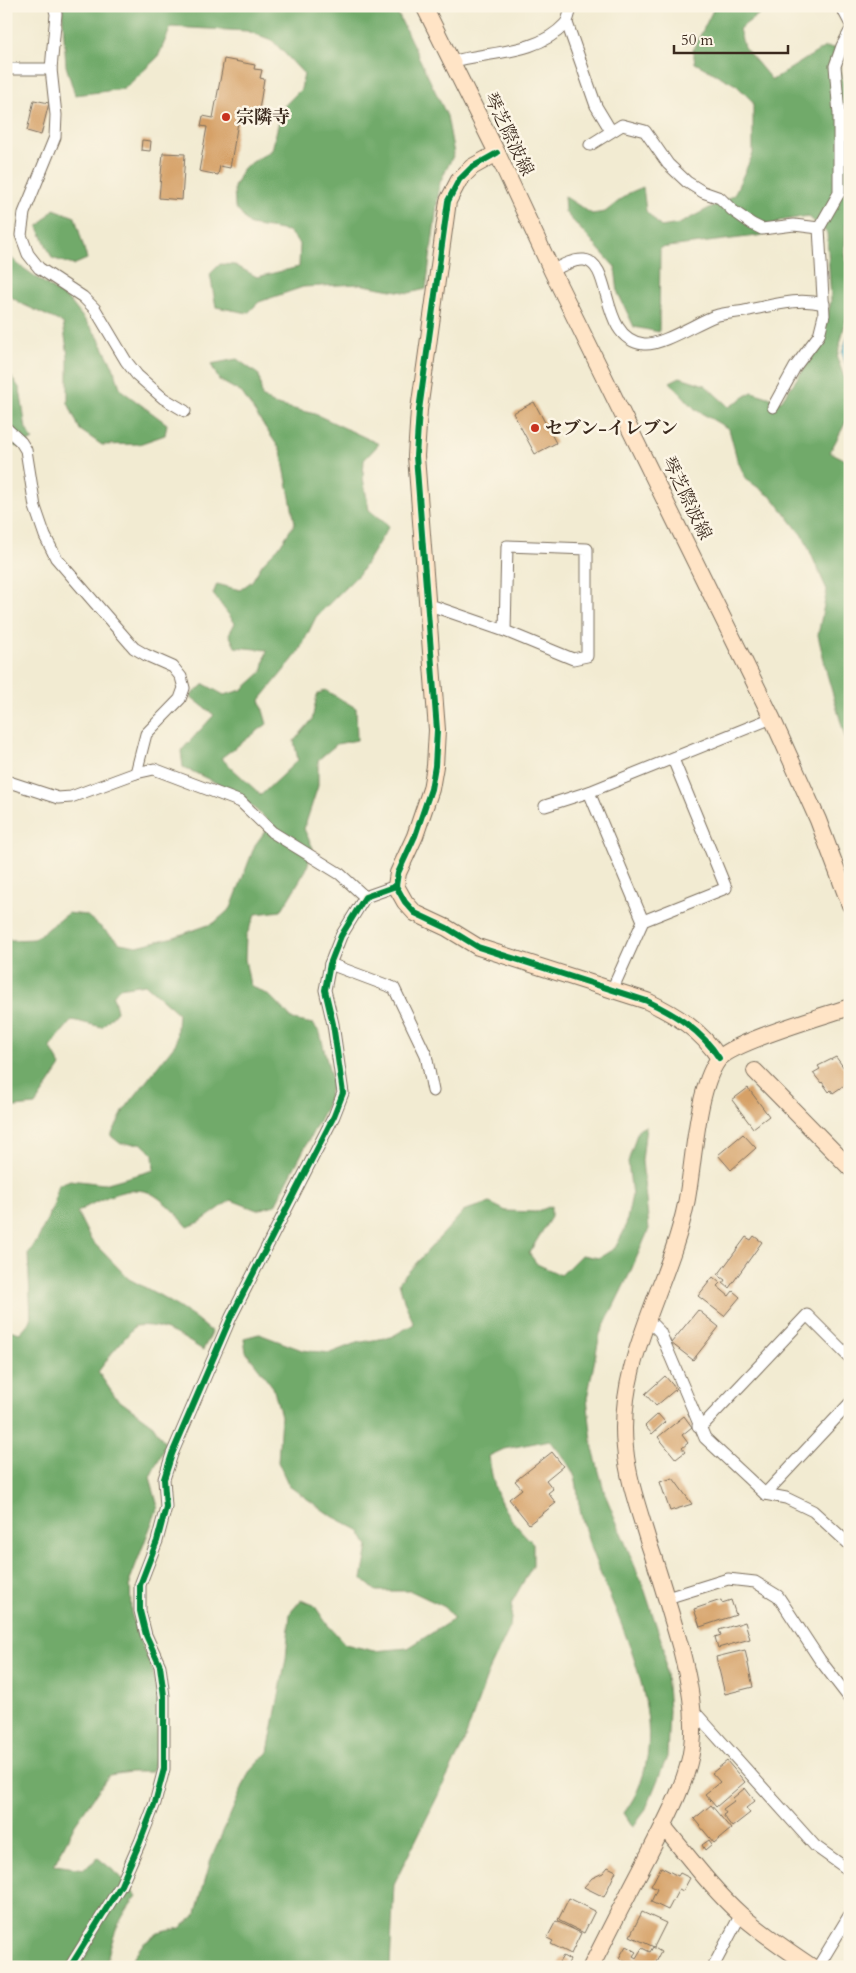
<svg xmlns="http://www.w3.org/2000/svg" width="856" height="1973" viewBox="0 0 856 1973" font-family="Cardo,'Noto Serif JP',serif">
<rect width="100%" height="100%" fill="#fcf5e5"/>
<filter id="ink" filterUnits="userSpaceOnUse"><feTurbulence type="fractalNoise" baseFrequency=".02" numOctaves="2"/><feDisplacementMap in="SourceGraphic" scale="10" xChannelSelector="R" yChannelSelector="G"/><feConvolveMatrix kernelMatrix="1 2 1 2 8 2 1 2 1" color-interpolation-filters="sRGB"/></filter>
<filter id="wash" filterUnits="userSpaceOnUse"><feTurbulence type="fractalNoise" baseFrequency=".0096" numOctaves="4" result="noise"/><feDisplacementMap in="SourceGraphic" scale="20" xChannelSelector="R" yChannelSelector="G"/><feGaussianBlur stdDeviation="1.12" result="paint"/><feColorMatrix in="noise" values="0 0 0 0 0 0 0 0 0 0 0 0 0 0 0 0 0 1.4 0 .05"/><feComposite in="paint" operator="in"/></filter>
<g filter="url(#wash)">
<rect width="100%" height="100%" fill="#f2ebd2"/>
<g fill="#71aa6a" stroke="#566a44">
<path d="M62,6H388L398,14L447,116L454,154L440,182L426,289L409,293L358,284L303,287L259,302L248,313L216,307L210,274L220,264L235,265L257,277L299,267L300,244L288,231L250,225L235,207L234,187L243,168L272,150L282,108L301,89L304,74L272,40L247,31L171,27L158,57L124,89L75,95L66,66Z"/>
<path d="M715,6H770L739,29L744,47L772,80L825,47L835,48L845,87L850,98V202L846,213L845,250L850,301L837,358L850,393L848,418L830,452L850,462V754L827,674L818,635L827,590L804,538L773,498L746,479L737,459L729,429L696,410L670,382L680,377L705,385L729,407L752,392L781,401L820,346L831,301L827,233L808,216L779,221L764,235L660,248L659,332L634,327L618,293L615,267L565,212L564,196L592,214L605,212L629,193L643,187L646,211L661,227L679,224L734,195L753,154V102L736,85L695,63L693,50Z"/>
<path d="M54,209L75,217L87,259L73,265L52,258L38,227Z"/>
<path d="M6,253L19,265L70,301L98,337L113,367L121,390L167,424L165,435L139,444L102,445L80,430L68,403V356L63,323L24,305L6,294Z"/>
<path d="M237,359L259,375L262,397L273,404L315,414L379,444L364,460L363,478L369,510L389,526L360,573L316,617L298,653L260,700L267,724L221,758L261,795L298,760L294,741L312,720L317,695L325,690L356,708L357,740L337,744L318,760V786L304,829L313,848L306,870L281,911L256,914L246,936L245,959L250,985L271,997L293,1020L313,1024L320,1033L332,1081L327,1105L275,1205L257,1210L231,1200L200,1222L188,1227C178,1216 167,1203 154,1195C132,1181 97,1201 77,1212L91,1240L129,1279L161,1296L195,1318L212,1332L203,1350C180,1336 162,1323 135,1326L112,1353L98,1372L116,1398L153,1425L166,1445L150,1477L158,1507L130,1580L131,1612L139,1639L153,1671L159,1706L157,1754L151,1772H131L109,1775L75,1824L54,1865L84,1869L98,1858L119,1875L137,1896C118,1919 112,1937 106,1967H6V1329L20,1333L31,1320L28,1254L38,1239L54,1204L58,1185L70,1180L104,1184L154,1170L153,1154L141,1143L121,1144L111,1136L124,1110L176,1043L178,1013L145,984L119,988L113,996L117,1011L102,1027L72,1020L50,1047L61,1066L35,1105L6,1108V935L11,940L34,939L68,913L86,915L120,943L137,946L174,937L214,923L231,908L255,845L271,823L235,792L183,767L181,751L214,715L190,696L204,684L224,695L242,690L262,672L267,650L235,647L229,634L235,623L213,594L217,584L240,590L252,581L263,563L279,547L295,523L281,451L242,393L219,380L211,364Z"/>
<path d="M6,369L20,389L26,429L33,440L19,447L6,444Z"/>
<path d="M646,1126L642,1161L649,1229L629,1275L600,1334L587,1398L593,1449L605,1494L645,1591L664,1649L669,1710L667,1757L645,1811L633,1827L624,1813C683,1735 621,1630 592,1552C587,1537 582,1520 579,1504C577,1495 578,1483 574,1475C569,1463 558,1451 550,1440L504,1449L489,1456C494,1497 504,1515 533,1543V1565L513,1600L510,1627L489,1671L462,1747L394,1884L390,1967H126L143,1944L158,1933L180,1928L195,1916L211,1859L249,1772L268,1752L286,1659L290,1613L301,1600L314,1605L327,1624L345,1644L374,1651L408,1648L454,1619L445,1607L411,1591H376L362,1579L368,1546L359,1530L330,1515L289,1486L278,1462L281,1416L273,1387L246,1352L244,1338L259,1334L302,1350L330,1353L356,1343L391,1337L414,1324L404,1301L399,1282L465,1210L490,1203L506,1211L536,1212L551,1206V1217L529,1253L537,1264L561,1275L581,1255L599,1258L615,1248L625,1229L632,1195L628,1162L638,1130Z"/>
</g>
<path fill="#57bed5" stroke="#49747a" d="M850,329V380L842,353Z"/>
<g id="blocks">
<g fill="#d6a167">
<path d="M224,59L255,65L254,69L262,70L260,78L264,79L259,110L250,109L249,113L240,111L230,168L220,166L218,175L199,171L207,127L201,126L203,116L213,118Z"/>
<path d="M34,100L49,103L41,135L27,131Z"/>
<path d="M142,140L151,141L150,151L141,150Z"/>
<path d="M163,153L185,154L182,200L159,198Z"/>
<path d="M534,402L556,443L535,454L513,413Z"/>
<path d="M836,1057L844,1068L848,1065L850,1068V1073L847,1075L850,1081L833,1093L831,1090L829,1092L822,1082L821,1083L813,1073L820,1069L818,1066Z"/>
<path d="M748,1088L769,1116L753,1128L732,1100Z"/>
<path d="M743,1134L756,1148L731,1170L718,1155Z"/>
<path d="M754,1236L762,1242L729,1288L723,1283L725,1280L718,1275L746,1237L751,1240Z"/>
<path d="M713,1277L720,1283L717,1286L729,1296L733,1291L740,1297L724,1316L698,1296Z"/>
<path d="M698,1310L719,1327L693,1360L671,1343Z"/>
<path d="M665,1376L676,1389L656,1406L645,1394Z"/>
<path d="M658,1414L665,1422L652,1434L645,1426Z"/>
<path d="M684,1416L692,1427L682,1435L688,1443L682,1448L685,1452L676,1459L658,1437Z"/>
<path d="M552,1452L563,1466L546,1480L553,1489L548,1493L556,1503L529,1524L509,1499L522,1489L515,1481Z"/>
<path d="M673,1478L692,1504L670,1511L660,1482Z"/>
<path d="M721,1600L722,1603L731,1600L736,1615L700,1627L694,1609Z"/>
<path d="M745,1622L750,1639L718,1648L715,1637L721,1635L719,1630Z"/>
<path d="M745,1650L753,1687L725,1694L716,1657Z"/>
<path d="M727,1761L745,1782L716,1807L705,1794L720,1782L712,1773Z"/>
<path d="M745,1788L755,1801L746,1808L750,1813L732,1827L723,1815L726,1813L723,1809L734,1801L733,1798Z"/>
<path d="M711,1805L731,1829L714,1843L694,1819Z"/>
<path d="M709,1840L712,1844L705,1850L702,1845Z"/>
<path d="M608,1867L616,1871L604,1897L584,1887L592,1878L603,1873Z"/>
<path d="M661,1867L678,1876L680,1873L690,1878L683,1891L679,1889L668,1910L651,1902L657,1889L651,1886Z"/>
<path d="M569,1898L595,1911L584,1933L558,1920Z"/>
<path d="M642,1912L666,1923L654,1947L630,1936Z"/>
<path d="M556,1921L581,1933L571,1954L551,1944L553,1941L547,1938Z"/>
<path d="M626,1946L636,1952L633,1956L636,1958L642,1948L650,1952L653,1947L661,1952L653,1967H626L627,1963L619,1958Z"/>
<path d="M563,1956L570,1960L566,1967L558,1964Z"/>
</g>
</g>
</g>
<g filter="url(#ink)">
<use href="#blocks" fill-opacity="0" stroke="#7b6e5d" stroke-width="1"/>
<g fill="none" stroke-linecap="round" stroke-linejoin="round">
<defs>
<g id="street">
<path d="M54,6L56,14L51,69L56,115L55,137L24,213L21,235L28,254L39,268L83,297L95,309L126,361L137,375L163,398L185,411"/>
<path d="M841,6L850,23"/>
<path d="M567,23L596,106L611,131"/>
<path d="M451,62C488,51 537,55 565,24C569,20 569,12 572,6"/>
<path d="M6,69H51"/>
<path d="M590,145L622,125L645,131L668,164L687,182L703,192L720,198L732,210L752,224L762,229L794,225L819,228"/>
<path d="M552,271C561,266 573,259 584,260C614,263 598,339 644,344C661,346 698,322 715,316C725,312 738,313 749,310C775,305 797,297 824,304"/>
<path d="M773,407L795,367L819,335L824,315L819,228L839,193V114L835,66L842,46L850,31"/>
<path d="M6,428L21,442L26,450L35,507L45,536L56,558L134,648L146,655L173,667L181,677L184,688L180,699L146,734L136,773"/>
<path d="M427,604L505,631L573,659L587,656V549L507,546L505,631"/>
<path d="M6,781L58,798L71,797L136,773L154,769L241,802L272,832L340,874L365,897"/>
<path d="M589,792L643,921"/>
<path d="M545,806L589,792L772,718"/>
<path d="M330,964L394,988L426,1055L433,1091"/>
<path d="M612,990L643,921L726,888L673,759"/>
<path d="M647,1319L660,1332L705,1438L765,1494L786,1498L813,1511L850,1545"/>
<path d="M698,1426L705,1423L807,1315L850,1358"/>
<path d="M765,1494L850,1403"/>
<path d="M667,1598L728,1579L755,1582L778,1596L820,1660L850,1699"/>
<path d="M693,1710L815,1846L850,1871"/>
<path d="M70,1967L121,1885L140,1842L155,1803L164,1769V1696L160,1666L146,1635L140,1611V1585L157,1541L166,1507L164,1479L172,1454L231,1317L334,1116L343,1093L333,1024L325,990L330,964L341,936L365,897L396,886"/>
<path d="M713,1967L741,1914"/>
<path d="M818,1967L850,1914"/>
</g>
<g id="secondary">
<path d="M424,6L497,153L552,271L772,718L818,820L850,905"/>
<path d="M497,153L472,167L459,180L448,201L419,410L416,456L437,730L435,766L431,789L415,836L398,873L396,886L405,902L415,913L447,928L478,947L647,1001C676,1015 701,1030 719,1058"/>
<path d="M755,1071L850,1168"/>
<path d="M663,1826C688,1856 712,1889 741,1915C763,1934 788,1951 812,1967"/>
<path d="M591,1967C610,1929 629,1892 649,1854C664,1824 688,1781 692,1747C696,1714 689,1681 681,1649C671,1614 661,1579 649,1544C640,1513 628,1481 625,1448C616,1360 669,1287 686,1204C694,1166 696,1090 718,1060C731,1042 824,1016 850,1007"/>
</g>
</defs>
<use href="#street" stroke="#7b6e5d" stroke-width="13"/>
<use href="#secondary" stroke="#7b6e5d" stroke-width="18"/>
<use href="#street" stroke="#fff" stroke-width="11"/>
<use href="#secondary" stroke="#ffe4c6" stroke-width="16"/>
<defs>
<g id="cycleway">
<path d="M497,153L472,167L459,180L448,201L419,410L416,456L437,730L435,766L431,789L415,836L398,873L396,886L405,902L415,913L447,928L478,947L647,1001C676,1015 701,1030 719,1058"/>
<path d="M70,1967L121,1885L140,1842L155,1803L164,1769V1696L160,1666L146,1635L140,1611V1585L157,1541L166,1507L164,1479L172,1454L231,1317L334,1116L343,1093L333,1024L325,990L330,964L341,936L365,897L396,886"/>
</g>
</defs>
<use href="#cycleway" stroke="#fcf5e5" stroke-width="9"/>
<use href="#cycleway" stroke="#00873e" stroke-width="6"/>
</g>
</g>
<g fill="#c8321e" stroke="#fcf5e5" stroke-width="2">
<circle cx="226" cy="117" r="5"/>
<circle cx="535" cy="428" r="5"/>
</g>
<g text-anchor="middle" stroke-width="5" stroke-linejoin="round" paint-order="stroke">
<g font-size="18" font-weight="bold" fill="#3b2a1e" stroke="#fcf5e5" text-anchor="start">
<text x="236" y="123">宗隣寺</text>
<text x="545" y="434">セブン-イレブン</text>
</g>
<g font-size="18" fill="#3b2a1e" stroke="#fcf5e5">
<text transform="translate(509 134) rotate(64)" y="6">琴芝際波線</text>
<text transform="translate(687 498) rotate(64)" y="6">琴芝際波線</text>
</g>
</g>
<rect width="856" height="1973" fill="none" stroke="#fcf5e5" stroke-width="25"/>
<path d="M674 45v8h114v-8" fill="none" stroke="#3b2a1e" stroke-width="2.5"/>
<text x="681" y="45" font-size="15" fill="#3b2a1e" stroke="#fcf5e5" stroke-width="4" paint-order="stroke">50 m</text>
</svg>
